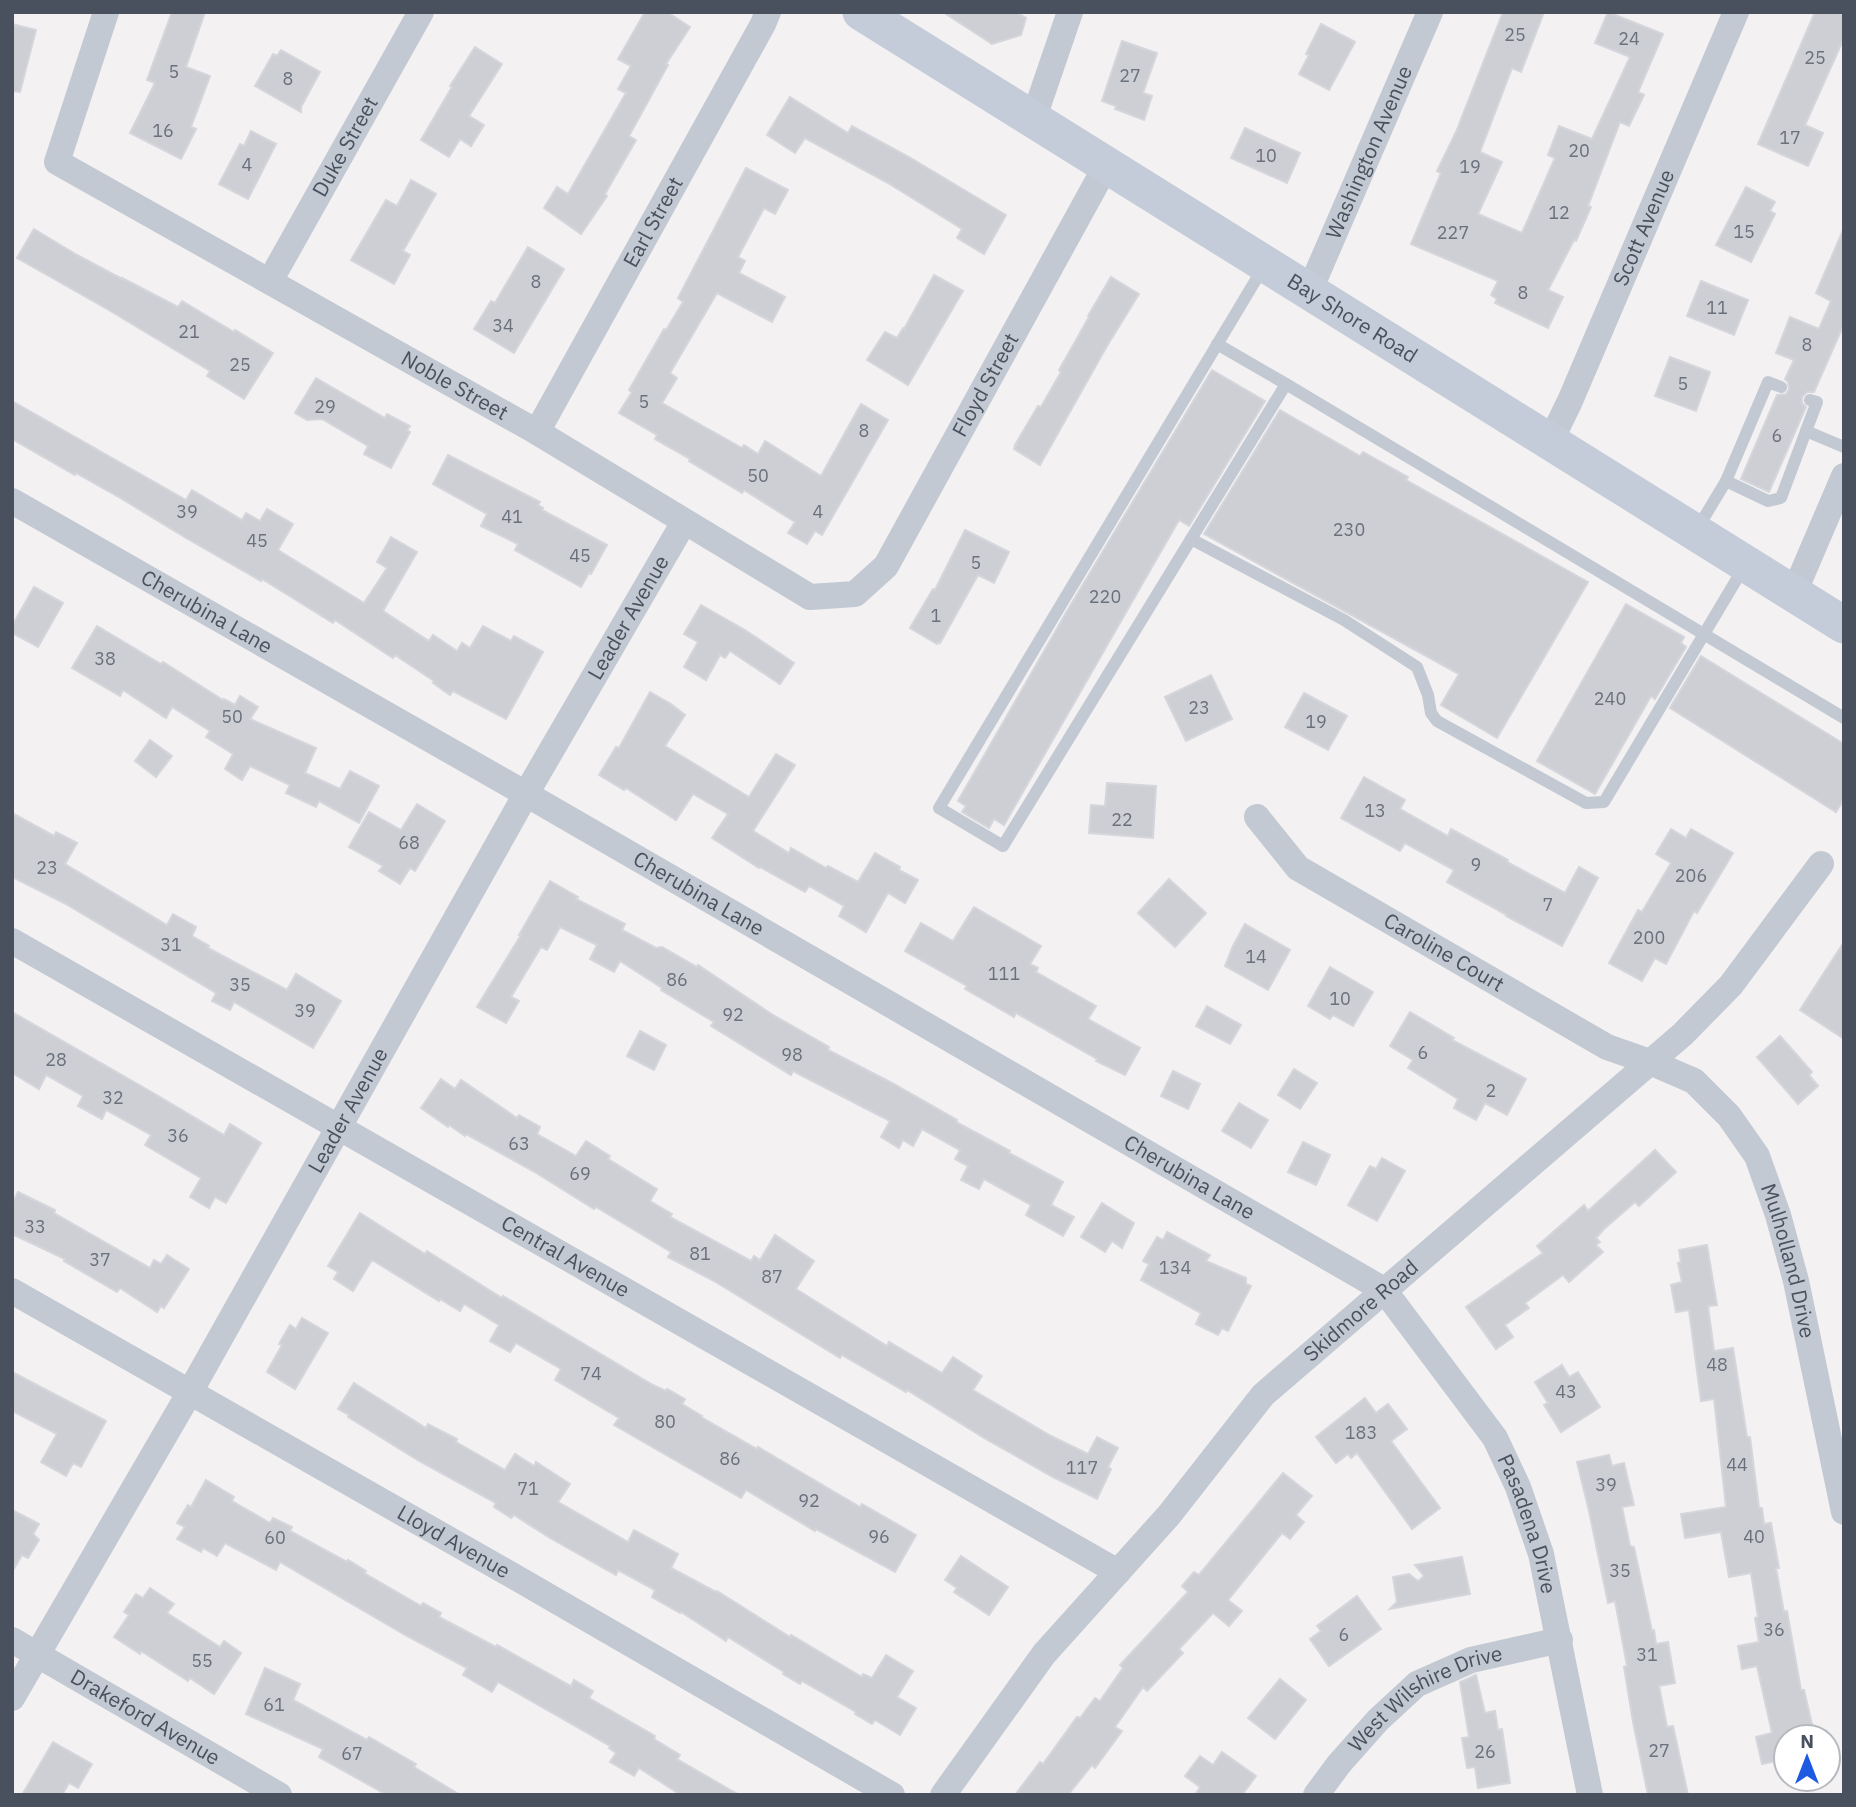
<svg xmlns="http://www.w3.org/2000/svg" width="1856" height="1807" viewBox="0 0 1856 1807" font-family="'IBM Plex Sans',sans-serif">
<rect width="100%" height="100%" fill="#f3f1f1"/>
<g fill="#cecfd5" stroke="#d5d6dc" stroke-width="2">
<path d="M172,12H205L186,67L210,76L191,127L196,129L181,159L130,133L155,83L147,80Z"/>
<path d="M645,12H667L690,27L666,64L668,65L629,136L636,140L605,194L607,196L581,234L544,208L557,187L568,194L626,93L618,89L631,66L618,59Z"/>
<path d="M943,12H1016L1026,18L1021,35L992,44Z"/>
<path d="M1503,12H1544L1521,72L1512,68L1480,152L1502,162L1478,214L1522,233L1555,158L1548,155L1559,126L1592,139L1630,57L1595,43L1608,12L1663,34L1638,92L1644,95L1629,126L1620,122L1588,206L1591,207L1576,241L1574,240L1548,290L1563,297L1548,328L1495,303L1497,299L1491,295L1498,281L1411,244L1441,173L1437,171L1456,132Z"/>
<path d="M1815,12H1844V38L1805,125L1823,133L1808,166L1758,144Z"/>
<path d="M12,24L36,30L20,92L12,91Z"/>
<path d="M1321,24L1355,42L1329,90L1299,74L1309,55L1306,54Z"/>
<path d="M1122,41L1157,53L1143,93L1152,96L1144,120L1115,109L1116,106L1102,101Z"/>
<path d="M475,47L502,64L469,116L484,125L471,146L460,139L449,157L421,140L452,87L450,86Z"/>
<path d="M281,50L320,72L301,107V112L255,86L273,54L277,56Z"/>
<path d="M790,97L848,133L852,126L909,157L1006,215L984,254L957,238L962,229L888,183L805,138L795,153L767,135Z"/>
<path d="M1245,128L1300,153L1287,183L1231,158Z"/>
<path d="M251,131L276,144L248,199L219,184L240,144L244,146Z"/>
<path d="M746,168L788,190L775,214L764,208L738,257L745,261L739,273L785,297L772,322L717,293L670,373L677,378L662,403L742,448L744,445L758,454L765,441L821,476L861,404L888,420L822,535L815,531L807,544L788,533L795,522L744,490L742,493L689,461L690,459L655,439L657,435L619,413L632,392L629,390L664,329L666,330L683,302L678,298Z"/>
<path d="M411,180L436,194L403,251L410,255L394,284L351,260L386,200L397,206Z"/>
<path d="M1746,187L1775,202L1770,211L1775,214L1751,262L1716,245Z"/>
<path d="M1844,228V324L1814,392H1807L1802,397V403L1806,407L1769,492L1741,479L1777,395L1786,394L1789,389L1788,382L1785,379L1794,360L1776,353L1790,317L1819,329L1831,301L1816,293Z"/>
<path d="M34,229L77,255L122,279V278L178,307L182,301L234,332L235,330L273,353L244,399L207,376L210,371L107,309L17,258Z"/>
<path d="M528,247L564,269L514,353L474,329L491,301L495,303Z"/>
<path d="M934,275L963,291L908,385L867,360L885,332L897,338L903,328L904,329Z"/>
<path d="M1111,277L1139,294L1107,346L1040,465L1014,449L1016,445H1015L1038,406L1041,407L1061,372L1059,370L1089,317L1088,316Z"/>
<path d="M1701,281L1748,300L1734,335L1687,316Z"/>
<path d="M1670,357L1710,372L1696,411L1655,396Z"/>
<path d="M1212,370L1265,401L1189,526L1179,520L1004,825L994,819L989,828L962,812L966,806L958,801L1067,611Z"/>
<path d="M316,378L385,418L387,414L410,426L407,430L410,432L391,468L364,454L368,446L322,419L307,420L295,413Z"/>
<path d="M12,401L186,500L192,490L242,520L246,513L260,521L267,509L293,524L278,550L364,603L387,568L377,562L391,537L417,552L383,611L429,641L433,635L457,651L462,643L470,648L483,626L511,641L514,636L543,652L506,719L453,691L450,695L433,683L434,681L395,655L393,658L335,620L333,623L262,579L261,581L186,538L122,499L76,473L75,475L12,439Z"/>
<path d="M1280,410L1360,456L1363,452L1408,477L1406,480L1588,582L1497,738L1441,705L1459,674L1204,534Z"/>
<path d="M448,455L540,502L538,505L543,508L542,510L607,545L591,574L589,573L581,587L515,550L518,544L481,526L487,514L433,484Z"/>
<path d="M965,530L1009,552L994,583L978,575L940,643L939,642L937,644L910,628L933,589L935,590Z"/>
<path d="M34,587L63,603L38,647L12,633V626Z"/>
<path d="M1626,604L1684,637L1681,643L1686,647L1655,699L1651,696L1595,794L1537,761Z"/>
<path d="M701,605L745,630L794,663L780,684L730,651L725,658L720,655L706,680L684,667L698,642L684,634Z"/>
<path d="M97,626L161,664L163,662L223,700L224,699L235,705L240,696L258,707L250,719L316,748L305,773L340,789L350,771L379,786L359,823L319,801L316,807L286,793L290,785L250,766L242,780L225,769L233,754L206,737L210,731L172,707L166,718L123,690L120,696L72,668Z"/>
<path d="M1701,656L1844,744V799L1836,812L1670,708Z"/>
<path d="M1211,675L1232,719L1186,741L1165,697Z"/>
<path d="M650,692L671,704L685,715L665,746L749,797L776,754L795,765L753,831L789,853L791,848L826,868L828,866L858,882L875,853L900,867L899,870L918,880L905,903L888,893L866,932L839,916L844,906L809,886L805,892L760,867L759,868L712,838L728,814L693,794L676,820L626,788L624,790L599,775L616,747L619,748Z"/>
<path d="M1304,693L1347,716L1328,750L1285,727Z"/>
<path d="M150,740L172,756L156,777L135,761Z"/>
<path d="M1364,777L1405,800L1400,809L1448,836L1451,829L1508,860L1507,862L1565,893L1579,867L1598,878L1562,946L1506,916L1507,915L1447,882L1454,870L1405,843L1400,851L1341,818Z"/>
<path d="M1107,783L1156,786L1153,838L1089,833L1091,805L1105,806Z"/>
<path d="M417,804L445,821L415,871L410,868L400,884L379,871L383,866L349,847L369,812L401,830Z"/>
<path d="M12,813L54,836L56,832L77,843L65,864L167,925L173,914L196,927L192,936L209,946L208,948L287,990L296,974L341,1001L313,1048L234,1002L230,1010L212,1001L216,993L64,903L12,877Z"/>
<path d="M1671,829L1686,838L1691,829L1733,853L1697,913L1694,911L1666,964L1655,958L1642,981L1609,963L1638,910L1642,912L1671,863L1656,854Z"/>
<path d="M1169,879L1206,913L1175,947L1138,913Z"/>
<path d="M550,881L578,897L576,899L625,924L622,930L656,948L662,947L697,967L698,965L773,1015L829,1047L828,1050L892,1083L957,1120L956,1122L1010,1151L1009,1153L1063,1182L1051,1205L1074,1217L1063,1236L1026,1215L1031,1205L984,1179L979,1189L961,1180L968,1166L955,1159L960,1150L922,1129L913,1146L903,1140L899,1148L881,1137L890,1121L793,1071L791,1075L711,1026L714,1022L661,990L662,988L620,961L614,972L590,959L597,945L560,927L547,950L541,947L511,997L519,1001L506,1023L477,1007L521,935H519Z"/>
<path d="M974,907L1041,946L1030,964L1038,968L1036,972L1096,1006L1088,1019L1140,1048L1125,1075L1096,1061L1097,1059L1016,1013L1014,1017L965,989L967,986L905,951L921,923L953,941Z"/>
<path d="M1245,924L1290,950L1268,990L1225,966L1233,946Z"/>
<path d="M1844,942V1039L1800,1010Z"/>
<path d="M1330,967L1373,992L1353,1026L1333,1015L1330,1019L1308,1006Z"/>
<path d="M1207,1006L1241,1025L1230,1044L1196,1026Z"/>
<path d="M12,1012L155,1094L224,1135L230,1124L261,1143L226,1203L215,1197L209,1208L190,1197L201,1178L145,1145L151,1135L106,1110L102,1119L78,1106L83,1096L46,1075L39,1089L12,1073Z"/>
<path d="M1410,1012L1454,1038L1452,1040L1526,1079L1507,1115L1485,1103L1476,1120L1454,1108L1458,1099L1408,1068L1413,1060L1390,1046Z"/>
<path d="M640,1031L666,1045L654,1070L627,1056Z"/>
<path d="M1780,1036L1812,1072L1809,1075L1818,1086L1798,1104L1757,1057Z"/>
<path d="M1294,1069L1317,1083L1300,1109L1278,1095Z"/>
<path d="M1173,1071L1200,1084L1188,1109L1161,1096Z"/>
<path d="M441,1079L455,1089L461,1080L517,1118L519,1115L540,1127L537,1134L576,1156L586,1141L610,1156L608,1159L657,1189L650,1201L672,1214L670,1217L751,1261L754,1256L760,1260L775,1235L814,1261L796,1289L887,1346L889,1342L942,1373L953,1357L982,1376L973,1390L1051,1436L1088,1454L1097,1437L1118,1448L1108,1467L1111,1469L1097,1499L1053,1477L984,1438L907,1390L906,1392L842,1355L840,1358L714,1281L668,1257L671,1252L596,1207L594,1209L533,1171L466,1134L465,1136L449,1125L448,1127L421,1108Z"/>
<path d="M1239,1103L1268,1120L1251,1148L1222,1131Z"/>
<path d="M1303,1142L1330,1155L1316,1185L1288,1172Z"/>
<path d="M1655,1150L1676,1172L1639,1206L1635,1202L1604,1229L1596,1238L1600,1242L1596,1245L1603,1252L1569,1282L1563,1275L1525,1303L1529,1308L1505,1325L1513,1337L1496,1349L1466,1307L1543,1253L1537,1246L1584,1205L1588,1211Z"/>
<path d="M1382,1158L1405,1171L1377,1221L1348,1205L1370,1166L1376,1169Z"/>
<path d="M18,1192L55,1210L54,1213L150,1268L154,1260L161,1264L167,1255L189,1269L164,1308L161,1306L157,1312L120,1288L117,1292L64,1261L65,1259L12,1234V1204Z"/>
<path d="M1102,1203L1134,1223L1122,1248L1112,1241L1105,1252L1081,1237Z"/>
<path d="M360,1213L425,1254L427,1251L502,1298L503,1296L653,1385L666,1391L667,1389L685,1399L682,1404L702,1416L701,1417L757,1449L758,1447L860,1507L862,1504L916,1535L895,1572L816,1529L815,1531L746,1490L741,1498L614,1425L619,1418L555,1380L561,1369L516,1343L510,1352L490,1341L499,1325L464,1304L460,1311L440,1299L439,1301L372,1260L353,1291L334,1279L338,1272L328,1266Z"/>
<path d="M1167,1232L1210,1255L1206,1261L1246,1278V1284L1251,1286L1228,1331L1222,1328L1218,1335L1196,1324L1201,1313L1141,1280L1149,1264L1143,1261L1157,1237L1163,1240Z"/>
<path d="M1707,1245L1717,1305L1708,1306L1714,1351L1733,1348L1747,1437H1750L1759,1508H1762L1764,1524L1771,1523L1779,1568H1776L1784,1612L1787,1611L1801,1690H1804L1815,1737H1786V1759L1762,1764L1756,1737L1772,1733L1757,1666L1742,1669L1738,1646L1759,1642L1755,1618L1758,1617L1751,1573L1729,1577L1721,1532L1685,1538L1681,1514L1726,1507L1714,1399L1701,1401L1689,1310L1676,1312L1671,1285L1682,1282L1678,1263L1681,1262L1679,1250Z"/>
<path d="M302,1318L328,1333L295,1389L267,1372L282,1345L279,1344L290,1325L296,1329Z"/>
<path d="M1562,1365L1569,1377L1578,1372L1600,1407L1561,1432L1544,1405L1548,1403L1535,1382Z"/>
<path d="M12,1372L106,1421L81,1467L73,1463L66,1476L41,1462L57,1434L12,1411Z"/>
<path d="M354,1383L426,1428L428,1424L457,1439L456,1442L505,1470L515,1454L534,1466L536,1462L570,1484L558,1502L628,1542L634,1530L678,1554L671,1568L716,1592L717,1591L790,1637L791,1635L862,1677L863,1674L872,1678L886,1655L913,1671L897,1697L916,1708L900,1735L875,1720L872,1724L855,1714L856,1712L802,1681L800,1684L783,1674L784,1672L728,1637L726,1641L681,1612L680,1613L652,1597L655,1590L618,1570L616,1575L550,1538L514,1515L511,1518L494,1507L496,1503L419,1461L348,1417L349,1415L338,1409Z"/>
<path d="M1365,1398L1376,1413L1388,1404L1407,1429L1391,1441L1440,1508L1412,1529L1357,1453L1351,1458L1348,1454L1336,1463L1316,1437Z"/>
<path d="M1609,1455L1612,1466L1624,1463L1634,1505L1622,1507L1630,1546L1634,1547L1652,1631L1654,1630L1656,1644L1668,1642L1675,1683L1659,1686L1667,1727L1673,1726L1688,1795H1648L1633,1722L1624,1667L1627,1666L1615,1601L1608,1603L1589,1511L1577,1462Z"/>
<path d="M1283,1473L1312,1496L1296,1515L1304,1522L1290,1539L1282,1533L1228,1600L1242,1611L1229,1626L1213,1613L1179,1649L1183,1653L1147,1691L1143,1687L1115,1727L1122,1731L1095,1768L1092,1765L1068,1795H1015L1040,1762L1043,1764L1077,1717L1080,1718L1095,1698L1100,1701L1123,1668L1120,1665L1188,1592L1182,1586L1194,1572L1199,1575Z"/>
<path d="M206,1480L234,1497L232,1501L270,1523L273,1518L292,1527L290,1531L347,1562L348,1560L366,1571L364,1573L421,1606L423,1603L441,1613L439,1617L496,1647L497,1645L571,1686L574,1680L593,1691L589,1698L655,1736L654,1739L680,1755L677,1759L739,1795H681L639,1768L634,1776L610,1762L616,1753L609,1748L610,1746L498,1682L492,1692L463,1675L467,1668L405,1635L280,1562L276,1570L225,1543L217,1556L203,1548L201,1552L177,1539L185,1527L177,1523L188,1505L191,1507Z"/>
<path d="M12,1510L39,1524L33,1534L39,1540L28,1558L22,1555L12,1572Z"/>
<path d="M961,1556L1008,1587L989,1615L954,1592L957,1588L945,1580Z"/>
<path d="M1462,1557L1470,1594L1390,1609L1397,1602L1393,1577L1409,1574L1418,1581L1424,1576L1415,1565Z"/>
<path d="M150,1588L174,1604L167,1613L220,1647L224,1641L241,1653L214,1694L190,1678L188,1681L141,1651L140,1654L114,1637L129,1615L124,1612L136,1594L143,1598Z"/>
<path d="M1357,1596L1381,1629L1329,1666L1310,1639L1321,1631L1317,1626Z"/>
<path d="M265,1668L300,1684L293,1700L367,1740L369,1737L416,1764L414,1767L460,1795H387L319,1757L323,1749L246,1714Z"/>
<path d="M1476,1675L1485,1713L1495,1711L1498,1730L1502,1729L1510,1783L1478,1788L1475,1767L1467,1768L1462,1738L1469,1737L1460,1682Z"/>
<path d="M1280,1679L1306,1700L1275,1739L1248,1718Z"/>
<path d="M53,1742L92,1764L78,1788L69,1783L62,1795H22Z"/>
<path d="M1222,1752L1256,1776L1242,1795H1195L1200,1787L1185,1776L1200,1756L1213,1765Z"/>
</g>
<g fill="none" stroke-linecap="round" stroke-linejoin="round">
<g stroke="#c2c9d2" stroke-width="12">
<path d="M1263,268L939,808L1003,846L1286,384"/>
<path d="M1217,344L1286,384L1844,718"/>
<path d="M1806,431L1817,402L1810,400"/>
<path d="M1726,481L1768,382L1781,387"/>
<path d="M1696,531L1726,481L1768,501L1781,498L1806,431L1844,447"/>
<path d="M1191,539L1344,620L1417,667L1428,695L1431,713L1437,721L1586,803L1604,802L1744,567"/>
</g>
<g stroke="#c2c9d2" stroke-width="26">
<path id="s1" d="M106,12L57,162L537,432L810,597L855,594L886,566L1106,166"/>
<path d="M1033,120L1070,12"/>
<path id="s2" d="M270,281L421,12"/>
<path id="s3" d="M1309,292L1430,12"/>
<path id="s4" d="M537,432L763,24L768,12"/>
<path id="s5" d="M1550,442L1570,401L1736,12"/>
<path id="s6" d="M12,501L526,794L1384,1290L1495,1438L1518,1487L1541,1554L1590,1795"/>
<path d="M1794,593L1844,476"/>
<path id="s7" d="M1257,817L1298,868L1607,1047L1650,1062L1694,1081L1729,1116L1757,1156L1778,1215L1796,1281L1844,1512"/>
<path id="s8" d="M12,941L1118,1572"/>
<path id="s9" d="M12,1291L515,1577L892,1795"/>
<path id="s10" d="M12,1640L279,1795"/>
<path id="s11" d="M12,1698L190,1392L526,794L684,522"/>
<path id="s12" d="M943,1795L1044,1654L1169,1515L1263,1395L1683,1034L1731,985L1821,864"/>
<path id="s13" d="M1316,1795L1339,1764L1378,1720L1417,1684L1471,1660L1560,1640"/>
</g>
<path stroke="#c4ccd9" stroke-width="37" id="s14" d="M861,12L1844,625"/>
</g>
<g text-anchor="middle" stroke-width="5" stroke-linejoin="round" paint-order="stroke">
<g font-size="18" fill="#6a707c">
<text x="1515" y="41">25</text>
<text x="1629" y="45">24</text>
<text x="1815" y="64">25</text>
<text x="174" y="78">5</text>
<text x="1130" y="82">27</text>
<text x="288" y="85">8</text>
<text x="163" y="137">16</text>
<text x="1790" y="144">17</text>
<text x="1579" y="157">20</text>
<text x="1266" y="162">10</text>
<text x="247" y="171">4</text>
<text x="1470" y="173">19</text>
<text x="1559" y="219">12</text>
<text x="1744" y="238">15</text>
<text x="1453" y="239">227</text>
<text x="536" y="288">8</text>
<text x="1523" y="299">8</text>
<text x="1717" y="314">11</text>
<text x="503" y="332">34</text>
<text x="189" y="338">21</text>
<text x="1807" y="351">8</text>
<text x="240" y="371">25</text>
<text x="1683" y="390">5</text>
<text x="644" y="408">5</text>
<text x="325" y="413">29</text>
<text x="864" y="437">8</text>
<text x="1777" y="442">6</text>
<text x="758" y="482">50</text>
<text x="187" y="518">39</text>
<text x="818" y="518">4</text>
<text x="512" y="523">41</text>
<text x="1349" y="536">230</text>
<text x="257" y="547">45</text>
<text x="580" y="562">45</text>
<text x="976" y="569">5</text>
<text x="1105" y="603">220</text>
<text x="936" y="622">1</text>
<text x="105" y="665">38</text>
<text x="1610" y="705">240</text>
<text x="1199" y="714">23</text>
<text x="232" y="723">50</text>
<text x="1316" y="728">19</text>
<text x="1375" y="817">13</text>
<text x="1122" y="826">22</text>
<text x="409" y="849">68</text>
<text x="1476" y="871">9</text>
<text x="47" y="874">23</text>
<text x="1691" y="882">206</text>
<text x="1548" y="911">7</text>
<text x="1649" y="944">200</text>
<text x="171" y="951">31</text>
<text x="1256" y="963">14</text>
<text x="1004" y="980">111</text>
<text x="677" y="986">86</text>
<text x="240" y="991">35</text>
<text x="1340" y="1005">10</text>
<text x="305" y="1017">39</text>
<text x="733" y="1021">92</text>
<text x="1423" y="1059">6</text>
<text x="792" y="1061">98</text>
<text x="56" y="1066">28</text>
<text x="1491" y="1097">2</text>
<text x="113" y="1104">32</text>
<text x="178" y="1142">36</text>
<text x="519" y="1150">63</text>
<text x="580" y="1180">69</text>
<text x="35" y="1233">33</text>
<text x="700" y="1260">81</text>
<text x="100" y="1266">37</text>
<text x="1175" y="1274">134</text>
<text x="772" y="1283">87</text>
<text x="1717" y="1371">48</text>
<text x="591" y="1380">74</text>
<text x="1566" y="1398">43</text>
<text x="665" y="1428">80</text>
<text x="1361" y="1439">183</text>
<text x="730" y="1465">86</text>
<text x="1737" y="1471">44</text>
<text x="1082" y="1474">117</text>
<text x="1606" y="1491">39</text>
<text x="528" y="1495">71</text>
<text x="809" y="1507">92</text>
<text x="879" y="1543">96</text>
<text x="1754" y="1543">40</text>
<text x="275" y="1544">60</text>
<text x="1620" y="1577">35</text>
<text x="1774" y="1636">36</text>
<text x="1344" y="1641">6</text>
<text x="1647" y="1661">31</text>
<text x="202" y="1667">55</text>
<text x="274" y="1711">61</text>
<text x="1659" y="1757">27</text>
<text x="1485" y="1758">26</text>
<text x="352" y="1760">67</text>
</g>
<g font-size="21" fill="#49515e" stroke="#fff">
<text dy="7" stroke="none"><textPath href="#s2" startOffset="154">Duke Street</textPath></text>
<text dy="7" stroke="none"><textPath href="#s3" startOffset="152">Washington Avenue</textPath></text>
<text dy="7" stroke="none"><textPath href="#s4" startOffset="240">Earl Street</textPath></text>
<text dy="7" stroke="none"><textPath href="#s5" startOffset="234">Scott Avenue</textPath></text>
<text dy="7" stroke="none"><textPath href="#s14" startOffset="579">Bay Shore Road</textPath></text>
<text dy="7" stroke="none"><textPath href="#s1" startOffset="1321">Floyd Street</textPath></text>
<text dy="7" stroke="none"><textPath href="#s1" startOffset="614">Noble Street</textPath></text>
<text dy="7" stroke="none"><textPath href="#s6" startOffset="224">Cherubina Lane</textPath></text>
<text dy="7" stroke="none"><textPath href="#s11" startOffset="1244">Leader Avenue</textPath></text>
<text dy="7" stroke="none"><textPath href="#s6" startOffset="791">Cherubina Lane</textPath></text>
<text dy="7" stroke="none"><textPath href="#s7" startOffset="234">Caroline Court</textPath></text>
<text dy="7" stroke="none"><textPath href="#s11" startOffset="677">Leader Avenue</textPath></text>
<text dy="7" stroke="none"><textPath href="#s6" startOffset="1358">Cherubina Lane</textPath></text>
<text dy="7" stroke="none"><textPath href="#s8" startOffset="637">Central Avenue</textPath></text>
<text dy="7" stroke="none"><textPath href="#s7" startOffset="724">Mulholland Drive</textPath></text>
<text dy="7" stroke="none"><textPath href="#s12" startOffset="642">Skidmore Road</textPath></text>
<text dy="7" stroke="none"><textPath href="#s6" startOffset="1860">Pasadena Drive</textPath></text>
<text dy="7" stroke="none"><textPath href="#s9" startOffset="508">Lloyd Avenue</textPath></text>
<text dy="7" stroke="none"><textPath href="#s13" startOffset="150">West Wilshire Drive</textPath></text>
<text dy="7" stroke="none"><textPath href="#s10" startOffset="154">Drakeford Avenue</textPath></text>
</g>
</g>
<rect width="1856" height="1807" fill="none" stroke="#49515e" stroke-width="28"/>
<g transform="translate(1807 1758)"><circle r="33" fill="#ffffff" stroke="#b6b9bf" stroke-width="2"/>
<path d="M0-5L12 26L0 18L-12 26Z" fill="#1c5ae2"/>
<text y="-10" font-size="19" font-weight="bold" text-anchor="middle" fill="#49515e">N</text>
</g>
</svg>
